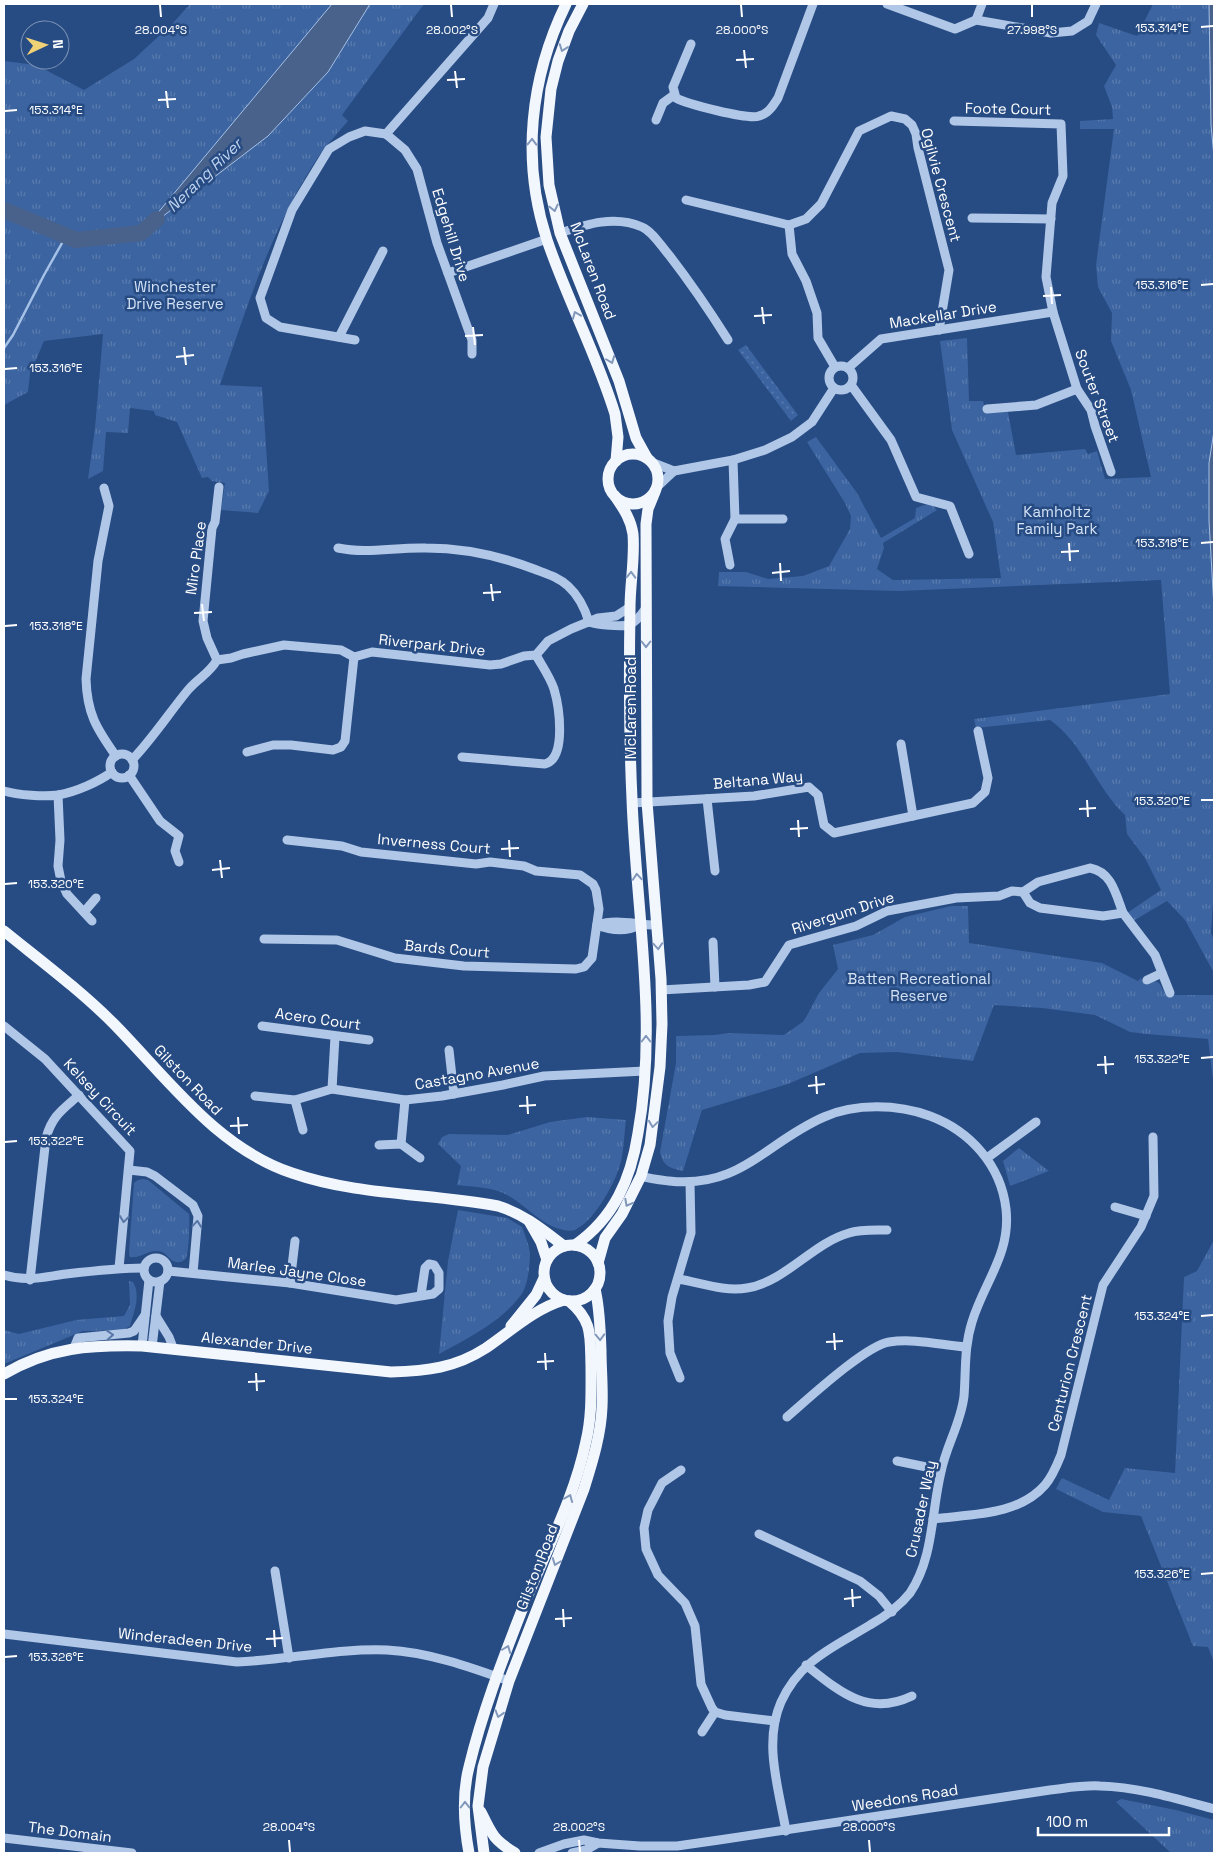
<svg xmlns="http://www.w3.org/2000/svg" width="1218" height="1857" viewBox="0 0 1218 1857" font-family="'Space Grotesk',sans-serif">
<defs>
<pattern id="grass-dots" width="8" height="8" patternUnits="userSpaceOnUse" patternTransform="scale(1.25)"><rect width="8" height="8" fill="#3c64a0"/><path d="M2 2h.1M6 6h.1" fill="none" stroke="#597bae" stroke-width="1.8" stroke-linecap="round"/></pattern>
<pattern id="park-tufts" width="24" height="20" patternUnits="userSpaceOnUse" patternTransform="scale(1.25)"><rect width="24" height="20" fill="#3c64a0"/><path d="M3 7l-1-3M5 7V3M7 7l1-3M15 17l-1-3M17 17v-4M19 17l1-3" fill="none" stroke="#597bae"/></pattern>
</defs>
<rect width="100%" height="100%" fill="#274b83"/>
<path fill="url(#grass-dots)" d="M746,345L798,415L791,421L738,350Z"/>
<g fill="url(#park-tufts)">
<path d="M190,4H332L144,231L328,72L370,4H424L342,115L348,121C338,133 327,144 318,157C272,227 247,306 220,385L262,387L269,491L258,513L221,510L225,483L212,481L208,477L202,478L177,422L155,415L154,411L130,408L128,433L106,432L103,471L88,479L95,428L103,334L44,341L30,374L28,392L4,405V61L36,65L84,90L134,59L173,23Z"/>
<path d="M1153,4H1209L1211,125L1214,157V431L1209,463V521L1214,608V888L1211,932L1214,941V973L1185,920L1167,901L1133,921L1127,913L1161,890L1145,858L1127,834L1125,815C1095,787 1084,744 1050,720L976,728L974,719L1170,694L1161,580L899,591L718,586L719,572H746L768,579L803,576L829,566L850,529L851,516L845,503L807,442L816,437L857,493L881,538L915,518L916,508L930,503L937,510L883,543L884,548L877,569L893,580L1001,578L993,522L952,430L940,341L967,338L969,401H983L986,413L1008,412L1016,455L1085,449L1088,454L1097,451L1105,479L1151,477L1131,390L1111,341L1112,313L1098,287L1096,265L1114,129H1080V121L1113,119L1112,107L1104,86L1116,65L1096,35L1099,23L1137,36Z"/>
<path d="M951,906H968L969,943L1102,963L1138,981L1141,978L1146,985L1155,981L1159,983L1166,995H1214V1087L1208,1039L1146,1034L1130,1032L1095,1015L1042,1008L994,1005L973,1061L897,1052L860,1053L788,1084L702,1110L683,1171C669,1168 663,1166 660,1152L676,1063V1036L714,1035L730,1033L784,1035L804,1021L819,993L838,969L833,945L873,935L905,917Z"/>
<path d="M587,1117L626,1120C624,1135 624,1151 620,1165C615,1183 595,1219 578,1228C573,1232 566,1231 560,1229C541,1224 526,1206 509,1196C494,1187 474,1187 457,1185L461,1166L438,1144L442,1137L449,1134L508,1135L550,1122Z"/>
<path d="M1019,1148L1049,1171L1010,1186L1003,1161Z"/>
<path d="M143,1179L148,1180L189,1214C190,1222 189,1251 186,1258C184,1261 180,1263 176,1262C167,1260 167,1250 156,1251C146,1251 140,1259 130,1257L129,1252L134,1183L138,1180Z"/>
<path d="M458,1210L507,1218L522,1227C525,1235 529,1245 530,1253C530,1264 528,1286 521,1295C501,1322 468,1338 439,1354L448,1261Z"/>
<path d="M1214,1240V1662L1208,1647L1193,1646L1141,1516L1103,1512L1056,1489L1062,1478L1109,1500L1125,1468L1175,1473L1184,1277L1197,1271Z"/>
<path d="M129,1281L133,1282C141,1296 134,1312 130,1326L123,1330L83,1331L4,1364V1330L19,1334L76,1320L124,1316L130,1305Z"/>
<path d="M1121,1799L1176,1810L1214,1820V1853H1171L1116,1802Z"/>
</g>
<g fill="#49628b" stroke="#a5c1e7">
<path d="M332,4H370L328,72L268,136L141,233Z"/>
<path d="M1209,4H1214V157L1211,125Z"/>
<path d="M1214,431V608L1209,521V463Z"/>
</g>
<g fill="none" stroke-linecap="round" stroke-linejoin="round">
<path stroke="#a5c1e7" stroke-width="2.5" d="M4,348L13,335L44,275L66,236"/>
<path stroke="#49628b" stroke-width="16" d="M4,210L76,240L141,233L157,219"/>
<g stroke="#b0c7e7" stroke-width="9">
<path d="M887,4L955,29L976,20L1051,33L1072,31L1088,21L1096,4"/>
<path d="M976,20L982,4"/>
<path d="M691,44L673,87L676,98C687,104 748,120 759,116C768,114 773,106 778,98L813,4"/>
<path d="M656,120L663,103L674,95"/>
<path d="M954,121L1061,124L1063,176L1052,203L1046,277L1053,312L1077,389L1091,410L1095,426L1111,472"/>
<path d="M386,134L405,150L417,169L437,243L472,340V354"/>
<path d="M386,134L488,18L494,4"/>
<path d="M686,200L789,225L806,219L821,204L859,131L891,116L905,119L912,125L916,134L918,148L949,270L939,330"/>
<path d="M972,218L1051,219"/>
<path d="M789,225L792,254L806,281L817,313L818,338L835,367"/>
<path d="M560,233C587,224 615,215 642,227C653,232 661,246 669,255C690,282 709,310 728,340"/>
<path d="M448,273L547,239"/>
<path d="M339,337L383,251"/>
<path d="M355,340L280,327L266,318L260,298L292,210L329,149L349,137L365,131L386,134"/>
<circle cx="841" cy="378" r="12"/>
<path d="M848,368L881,339L1053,312"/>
<path d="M851,385L891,440L916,497L950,506L969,554"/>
<path d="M987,409L1036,405L1077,389"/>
<path d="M733,460L735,519H783"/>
<path d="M651,462L674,471L733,460L765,450L792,437L812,422L834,388"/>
<path d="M657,487L674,471"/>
<path d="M104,488L109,506L98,561L86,679C87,713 96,728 116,756"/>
<path d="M338,548C367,554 396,547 426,548C463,548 500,556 534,569C547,574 558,577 568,586C579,596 585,609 589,622"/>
<path d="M730,565L725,539L735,519"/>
<path d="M589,622C599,625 620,627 629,625C636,622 642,614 646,608"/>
<path d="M217,660L207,638L203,621L212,528L215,522L219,487"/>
<path d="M901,744L913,816"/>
<path d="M247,752L273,745H291L333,750L341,747L345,741L354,657"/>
<circle cx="122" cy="766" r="12"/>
<path d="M462,757L545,764C567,758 559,706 554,689C550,677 542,666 536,655"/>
<path d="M132,760C153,738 169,713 188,690C198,678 209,674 217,660L231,658L243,654L284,645L341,650L354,657L372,652L490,665L501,664L524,656L536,655L548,641L571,629L598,618L616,616L630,607"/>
<path d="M129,775L160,821L179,836L175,851L179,862"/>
<path d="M4,791C18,795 44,797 58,795C76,792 98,782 112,772"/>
<path d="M58,795L60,840L58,866L61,881L67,894L92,921"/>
<path d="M707,799L715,871"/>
<path d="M632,803L754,796L809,787L818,795L824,825L834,833L973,803L985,792L988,778L978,731"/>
<path d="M1090,868C1112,872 1116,895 1123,913L1103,916L1040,908L1030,903L1023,892L1038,882Z"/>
<path d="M84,912L96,898"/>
<path d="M1123,913L1155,955L1170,993"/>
<path d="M597,925C617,918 636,925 657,925"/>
<path d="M597,925C612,931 626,932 640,925"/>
<path d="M264,939L337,940L395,958L464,966L576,969L584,967L592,958L599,909L596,890L593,884L580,875L536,871L524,866L490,862L476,864L361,852L342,846L287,840"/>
<path d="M713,942L715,987"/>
<path d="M1147,980L1162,973"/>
<path d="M661,990L749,985L765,982L789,945L856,926L887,911L956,898L999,896L1012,891L1023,892"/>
<path d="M4,1026L45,1059L130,1151L119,1268"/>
<path d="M262,1026L369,1040"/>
<path d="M449,1050L454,1094"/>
<path d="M332,1089L335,1037"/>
<path d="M255,1096L295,1100L332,1089L405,1100L442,1096L503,1085L544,1076L645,1071"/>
<path d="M295,1100L303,1130"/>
<path d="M401,1144L405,1100"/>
<path d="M379,1145L401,1144L420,1158"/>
<path d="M987,1158L1036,1122"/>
<path d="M129,1170L147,1172L155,1176L193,1205L198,1216L193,1273"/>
<path d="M641,1176C650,1179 660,1180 669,1181C741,1189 766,1142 824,1117C855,1103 898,1104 930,1116C970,1131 1001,1165 1006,1209C1011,1254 984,1282 972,1322C964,1347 966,1371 964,1396C961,1423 946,1446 941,1472C931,1513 934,1557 910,1593C899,1607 886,1616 870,1625C834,1647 800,1660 781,1702C763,1743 779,1789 786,1831"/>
<path d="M1115,1207L1146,1216"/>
<circle cx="156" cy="1270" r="12"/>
<path d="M168,1271L290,1283L396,1300L433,1294L439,1289V1273L434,1265L429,1264L425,1268L421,1295"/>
<path d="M4,1275C27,1282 43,1277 66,1274C92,1271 118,1268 144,1268"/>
<path d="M679,1279C701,1283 725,1292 747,1288C785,1282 813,1243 849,1233C861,1229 875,1230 887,1230"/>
<path d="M30,1280L46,1138C52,1116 62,1110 79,1095"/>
<path d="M290,1283L295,1241"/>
<path d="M156,1316L169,1337L174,1350"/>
<path d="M142,1346L149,1280"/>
<path d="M152,1347L160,1281"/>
<path d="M74,1348L78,1338L129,1333L134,1331L145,1315"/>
<path d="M680,1378L670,1353L668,1321L672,1297L691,1233L690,1182"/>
<path d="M787,1417C808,1399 865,1346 889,1342C914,1338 941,1345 966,1347"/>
<path d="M897,1461L941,1470"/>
<path d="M681,1470L662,1483L648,1510L644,1528L646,1549L658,1575L685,1603L695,1626L701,1684L712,1708L715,1712L725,1715L775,1721"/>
<path d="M933,1519C971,1514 1018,1516 1045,1485C1052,1477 1057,1465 1061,1455L1103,1285L1141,1227L1154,1196L1153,1137"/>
<path d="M759,1534L860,1581L879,1596L892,1612"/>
<path d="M275,1571L289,1658"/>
<path d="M4,1634L237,1662C286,1660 339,1648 387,1650C428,1652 470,1667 509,1681"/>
<path d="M806,1665C840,1692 868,1717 912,1696"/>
<path d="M702,1732L715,1712"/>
<path d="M4,1838L132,1853"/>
<path d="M539,1853L564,1844L584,1840L598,1843L640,1846H677L719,1840L1050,1790C1067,1788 1084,1785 1100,1786C1139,1787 1177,1799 1214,1809"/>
<path d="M572,1853L586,1850L598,1843"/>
</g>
<g stroke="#f2f6fd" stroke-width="11">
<path d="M566,4C530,78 521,161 547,240C567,299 597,355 615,414L618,437L616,461"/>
<path d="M583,4L569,31L558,61L551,89L546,137L549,185L560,233L619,381L636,438L647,458"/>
<circle cx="633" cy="479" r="25"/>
<path d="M4,931C41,961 80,990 114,1024C168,1079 217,1148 292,1173C358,1196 430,1193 498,1206C524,1214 543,1230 564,1246"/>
<path d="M529,1221L541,1242L547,1260"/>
<path d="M575,1245C614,1218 631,1179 638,1133C658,1022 636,910 632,799C629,736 629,672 630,608C630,584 635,558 633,534C631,519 623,508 615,496"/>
<circle cx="572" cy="1273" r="28"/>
<path d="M598,1263L605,1238L622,1214L641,1176L650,1145L660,1067L662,1024L661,979L647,802L646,524L648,509L655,492"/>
<path d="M511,1326L536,1295L544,1278"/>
<path d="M4,1374C50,1347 90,1345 142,1346L391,1372C427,1371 455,1368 486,1348C511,1331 534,1309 564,1300"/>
<path d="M481,1812C492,1835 494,1840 515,1853"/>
<path d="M469,1853C464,1826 462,1794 469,1767C482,1713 502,1661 522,1610C544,1554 574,1500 586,1441C592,1416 591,1391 591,1366C590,1336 593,1321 569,1301"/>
<path d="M484,1853L478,1806L483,1767L509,1681L584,1489C592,1463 601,1435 602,1407C603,1388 601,1369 601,1350C600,1329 600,1309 595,1289"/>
</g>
</g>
<defs><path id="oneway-chevron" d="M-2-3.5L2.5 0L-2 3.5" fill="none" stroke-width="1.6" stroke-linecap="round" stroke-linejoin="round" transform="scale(1.25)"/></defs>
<g stroke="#8298ba">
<use href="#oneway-chevron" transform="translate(563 48) rotate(110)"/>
<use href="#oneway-chevron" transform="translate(532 142) rotate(-89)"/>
<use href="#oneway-chevron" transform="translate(554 208) rotate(77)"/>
<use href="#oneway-chevron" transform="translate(576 315) rotate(-112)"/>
<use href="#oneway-chevron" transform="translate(611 360) rotate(69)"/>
<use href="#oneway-chevron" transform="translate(631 575) rotate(-88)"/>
<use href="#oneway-chevron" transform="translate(646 644) rotate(90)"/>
<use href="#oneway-chevron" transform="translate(637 877) rotate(-94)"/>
<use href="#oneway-chevron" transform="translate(658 946) rotate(86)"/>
<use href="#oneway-chevron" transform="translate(646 1039) rotate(-90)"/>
<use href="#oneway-chevron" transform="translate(653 1124) rotate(98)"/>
<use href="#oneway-chevron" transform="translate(628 1203) rotate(118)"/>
<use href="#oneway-chevron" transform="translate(600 1337) rotate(88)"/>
<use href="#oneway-chevron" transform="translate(569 1498) rotate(-68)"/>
<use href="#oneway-chevron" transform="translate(556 1562) rotate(111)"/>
<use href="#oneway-chevron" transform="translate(507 1649) rotate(-69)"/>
<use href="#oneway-chevron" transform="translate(499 1714) rotate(107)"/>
<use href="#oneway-chevron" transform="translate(465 1805) rotate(-90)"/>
</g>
<g stroke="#5776a6">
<use href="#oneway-chevron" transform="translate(124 1219) rotate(96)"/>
<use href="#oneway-chevron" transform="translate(197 1224) rotate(-85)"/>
<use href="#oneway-chevron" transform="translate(110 1335) rotate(-4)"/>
</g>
<path fill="none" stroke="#fff" stroke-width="2" d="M160,5L161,17M451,5L452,17M741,5L742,17M1032,5V17M1201,27L1213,26M744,50L746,68M736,60L754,59M455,71L457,88M447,80L465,79M166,91L168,108M158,100L176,99M5,111L17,110M1201,285L1213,284M1051,287L1052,304M1043,296L1061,295M762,307L764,324M754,316L772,315M473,327L475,345M465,336L483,335M184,347L186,365M176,357L194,355M5,369L17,368M1069,543L1070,561M1201,543L1213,542M1061,552L1079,551M780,563L781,581M772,573L790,571M491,584L493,601M483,593L501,592M202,604L204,621M194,613L212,612M5,626L17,625M1087,800L1088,817M1201,800H1213M1079,809L1096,808M798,820L799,837M790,829L808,828M509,840L510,857M501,849L519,848M220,860L222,878M212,870L230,868M5,884L17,883M1105,1056L1106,1074M1201,1058L1213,1057M1097,1065L1114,1064M816,1076L817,1094M808,1086L825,1084M527,1096L528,1114M519,1106L536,1105M238,1117L239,1134M230,1126L248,1125M5,1142L17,1141M1201,1316L1213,1315M834,1333L835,1350M826,1342L843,1341M545,1353L546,1370M537,1362L554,1361M256,1373L257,1391M248,1382L265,1381M5,1399H17M1201,1574L1213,1573M852,1589L853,1607M844,1599L861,1597M563,1609L564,1627M555,1619L572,1618M274,1630L275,1647M266,1639L283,1638M5,1657L17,1656M289,1840L290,1852M579,1840L580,1852M869,1840L870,1852"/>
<g text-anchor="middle" stroke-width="5" stroke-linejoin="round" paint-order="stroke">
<g font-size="15" fill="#fff" stroke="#274b83">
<text transform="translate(1008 109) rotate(1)" y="5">Foote Court</text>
<text transform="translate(941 185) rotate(75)" y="5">Ogilvie Crescent</text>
<text transform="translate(451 235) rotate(73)" y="5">Edgehill Drive</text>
<text transform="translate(593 271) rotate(69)" y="5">McLaren Road</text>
<text transform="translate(943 315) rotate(-9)" y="5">Mackellar Drive</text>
<text transform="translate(1097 396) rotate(69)" y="5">Souter Street</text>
<text transform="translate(196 558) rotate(-82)" y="5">Miro Place</text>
<text transform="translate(432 645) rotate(6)" y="5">Riverpark Drive</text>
<text transform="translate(631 708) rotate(-90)" y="5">McLaren Road</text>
<text transform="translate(758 780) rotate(-5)" y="5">Beltana Way</text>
<text transform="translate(434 844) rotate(5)" y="5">Inverness Court</text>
<text transform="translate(843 913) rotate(-18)" y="5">Rivergum Drive</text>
<text transform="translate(447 949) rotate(5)" y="5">Bards Court</text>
<text transform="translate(318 1019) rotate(8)" y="5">Acero Court</text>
<text transform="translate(477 1074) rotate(-10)" y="5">Castagno Avenue</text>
<text transform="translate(188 1080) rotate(46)" y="5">Gilston Road</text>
<text transform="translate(100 1097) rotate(47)" y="5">Kelsey Circuit</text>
<text transform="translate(297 1272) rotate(8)" y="5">Marlee Jayne Close</text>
<text transform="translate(257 1343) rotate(6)" y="5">Alexander Drive</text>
<text transform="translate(1070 1363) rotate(-76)" y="5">Centurion Crescent</text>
<text transform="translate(921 1509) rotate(-78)" y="5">Crusader Way</text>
<text transform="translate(537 1567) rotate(-69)" y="5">Gilston Road</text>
<text transform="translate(185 1640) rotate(6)" y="5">Winderadeen Drive</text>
<text transform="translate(905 1798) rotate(-9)" y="5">Weedons Road</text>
<text transform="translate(70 1832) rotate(7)" y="5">The Domain</text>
</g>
<g font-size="15" fill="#d4e2f6" stroke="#274b83">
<text x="175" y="292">Winchester<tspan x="175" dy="17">Drive Reserve</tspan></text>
<text x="1057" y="517">Kamholtz<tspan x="1057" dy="17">Family Park</tspan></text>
<text x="919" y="984">Batten Recreational<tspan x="919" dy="17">Reserve</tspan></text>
</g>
<g font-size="16" font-style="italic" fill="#bcd1ee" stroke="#274b83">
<text transform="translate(204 175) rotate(-44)" y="6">Nerang River</text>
</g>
</g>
<g font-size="12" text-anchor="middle" fill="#fff" stroke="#274b83" stroke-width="5" stroke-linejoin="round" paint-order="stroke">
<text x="1162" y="32">153.314°E</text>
<text x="161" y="34">28.004°S</text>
<text x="452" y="34">28.002°S</text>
<text x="742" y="34">28.000°S</text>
<text x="1032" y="34">27.998°S</text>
<text x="56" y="114">153.314°E</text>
<text x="1162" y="289">153.316°E</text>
<text x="56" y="372">153.316°E</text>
<text x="1162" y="547">153.318°E</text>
<text x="56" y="630">153.318°E</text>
<text x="1162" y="805">153.320°E</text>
<text x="56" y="888">153.320°E</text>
<text x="1162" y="1063">153.322°E</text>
<text x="56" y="1145">153.322°E</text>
<text x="1162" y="1320">153.324°E</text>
<text x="56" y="1403">153.324°E</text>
<text x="1162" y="1578">153.326°E</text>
<text x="56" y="1661">153.326°E</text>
<text x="289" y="1831">28.004°S</text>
<text x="579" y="1831">28.002°S</text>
<text x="869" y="1831">28.000°S</text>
</g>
<rect width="1218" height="1857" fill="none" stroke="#ffffff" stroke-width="10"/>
<g transform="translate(45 45) rotate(86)"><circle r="24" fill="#274b83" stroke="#7d93b5"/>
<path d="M0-4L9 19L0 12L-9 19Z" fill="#efd176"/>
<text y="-8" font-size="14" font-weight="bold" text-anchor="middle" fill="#ffffff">N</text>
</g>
<path d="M1038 1827v8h131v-8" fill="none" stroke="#ffffff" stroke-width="2.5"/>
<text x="1046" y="1827" font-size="15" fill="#ffffff" stroke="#274b83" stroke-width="4" paint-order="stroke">100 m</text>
</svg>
